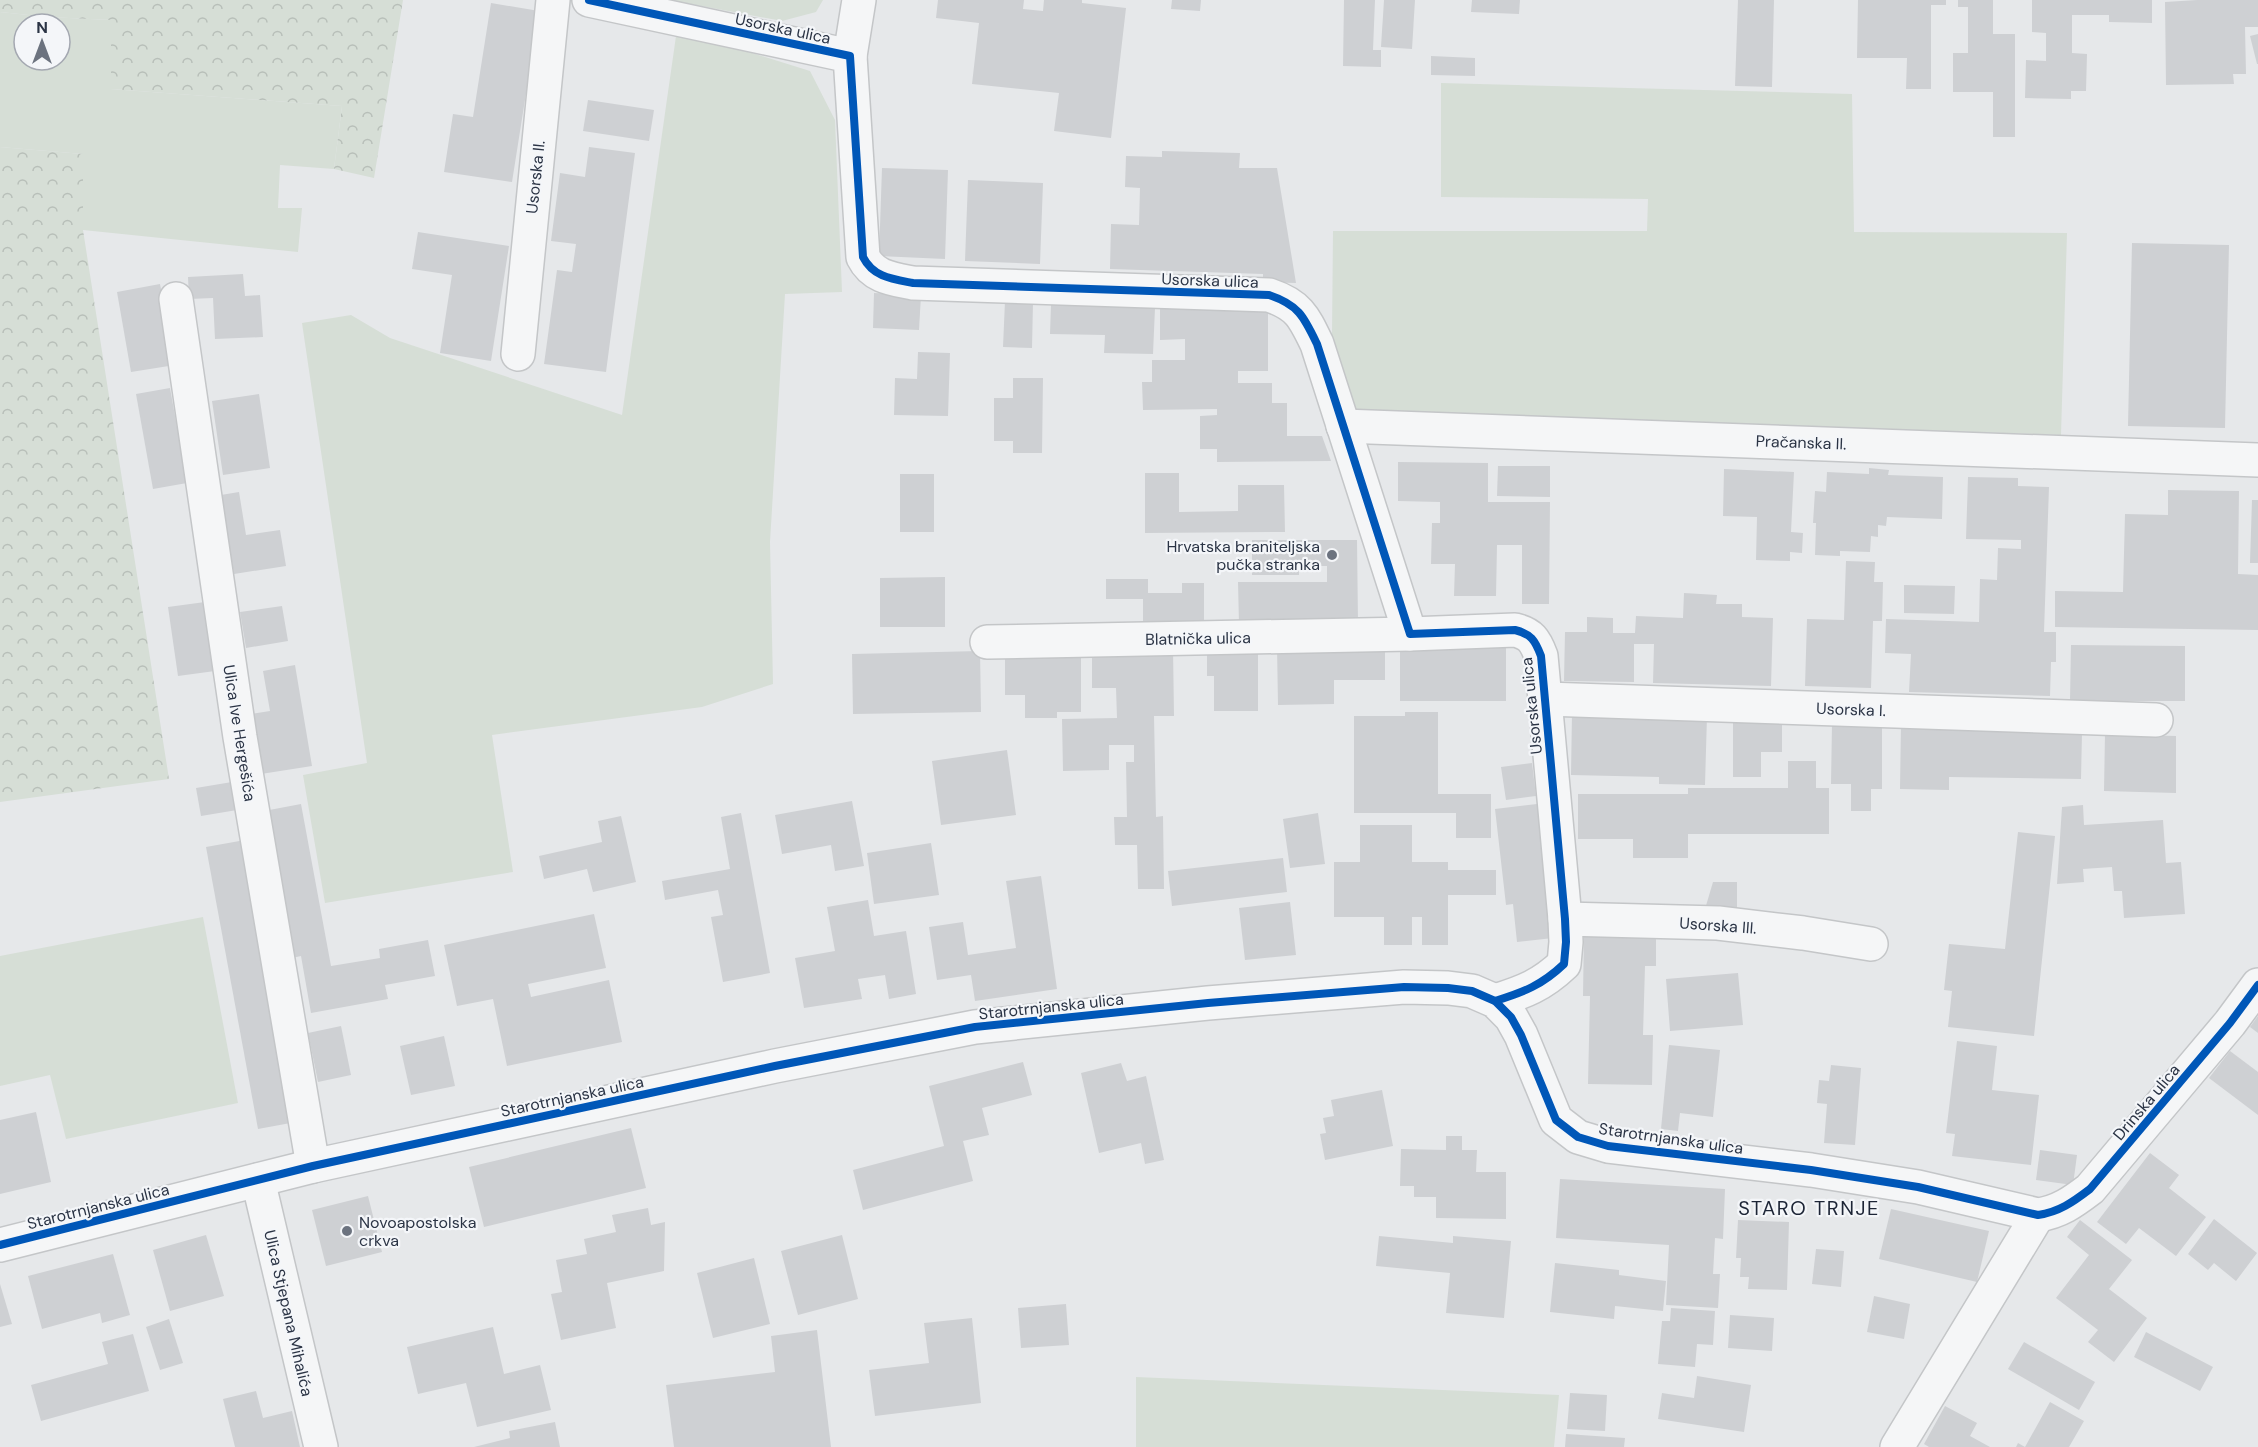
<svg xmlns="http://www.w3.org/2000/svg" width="2258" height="1447" viewBox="0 0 2258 1447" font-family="'DM Sans',sans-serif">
<defs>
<pattern id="forest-crowns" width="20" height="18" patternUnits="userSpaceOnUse" patternTransform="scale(1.5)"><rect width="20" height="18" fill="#d6ded6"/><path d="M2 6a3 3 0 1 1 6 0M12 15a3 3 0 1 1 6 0" fill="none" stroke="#b8bfb9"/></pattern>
</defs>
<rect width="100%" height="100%" fill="#e6e8ea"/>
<g fill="#d6ded6" fill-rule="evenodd">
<path d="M670,0H823L816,12L782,21Z"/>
<path d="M0,12L48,17L111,20V89L342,106L334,169L280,165L278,208H302L298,252L83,230V154L0,147ZM24,24H60V60H24Z"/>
<path d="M676,36L752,53L810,71L835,120L842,292L785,294L770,542L773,684L702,707L492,735L513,872L325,903L303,775L367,763L302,323L351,315L390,338L622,415Z"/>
<path d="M1441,83L1852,94L1854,232L2067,233L2061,435L1352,411L1332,335L1333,231H1647L1648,199L1441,197Z"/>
<path d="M203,917L238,1103L66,1139L50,1075L0,1086V956Z"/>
<path d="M1136,1377L1559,1395L1554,1447H1136Z"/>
</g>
<g fill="url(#forest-crowns)">
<path d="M0,0H403L374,178L334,169L342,106L111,89V20L48,17L0,12Z"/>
<path d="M0,147L83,154V230L169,779L0,802Z"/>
</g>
<g fill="#ced0d3">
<path d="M938,0H1024L1023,9L1043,11L1044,0H1082V3L1126,8L1111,138L1054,131L1059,93L972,84L979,23L936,18Z"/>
<path d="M1172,0H1201L1200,11L1171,9Z"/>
<path d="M1344,0H1375L1373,50H1381V67L1343,66Z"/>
<path d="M1384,0H1415L1412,49L1381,47Z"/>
<path d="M1472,0H1520L1519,14L1471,12Z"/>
<path d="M1738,0H1774L1772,87L1735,86Z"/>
<path d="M1858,0H1946V5H1931V89H1906L1907,58H1857Z"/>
<path d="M1958,0H1993V34H2015V137H1993V92H1953V53H1968V7H1958Z"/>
<path d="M2032,0H2152V23L2109,22V15H2072V53L2087,54L2086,91H2071V99L2025,98L2026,60L2046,61V33L2032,32Z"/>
<path d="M2197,0H2258V27H2245L2246,74H2233L2234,84L2166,85L2165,2Z"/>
<path d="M491,3L539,11L512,182L444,172L453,114L473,117Z"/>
<path d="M2258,34V64H2257L2250,36Z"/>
<path d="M1431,56L1475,58V76L1431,75Z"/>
<path d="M588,100L654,110L649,141L583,131Z"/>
<path d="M589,147L635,153L606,372L544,364L557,270L572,272L576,244L551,241L560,173L585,177Z"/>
<path d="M1162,151L1240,153L1239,168H1277L1296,283L1263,282V274L1110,269L1111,224L1139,225L1140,188L1125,187L1126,156L1162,157Z"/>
<path d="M882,168L948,170L945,259L879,256Z"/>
<path d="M968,180L1043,183L1040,264L965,261Z"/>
<path d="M418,232L509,246L491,361L440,353L452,275L412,269Z"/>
<path d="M2132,243L2229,245L2225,428L2128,426Z"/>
<path d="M243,274L245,296L260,295L263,337L215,339L213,298L189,299L188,277Z"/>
<path d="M160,284L175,365L131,372L117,292Z"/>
<path d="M874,293L921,295L919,330L873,328Z"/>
<path d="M1005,301L1033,302L1032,348L1003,347Z"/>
<path d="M1051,305L1155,308L1153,354L1104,353L1105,335L1050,334Z"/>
<path d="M1160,309H1268V371H1238V383H1272V403H1287V436H1322L1331,461L1217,462V449H1200V416L1217,415V409L1143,410L1142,382H1152V360H1185V339L1160,340Z"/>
<path d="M918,352L950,353L948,416L894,415L895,378L917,379Z"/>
<path d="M1013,378H1043L1042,453H1013V441H994V398H1013Z"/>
<path d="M170,388L187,483L153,489L136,394Z"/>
<path d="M259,394L270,468L223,475L212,401Z"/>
<path d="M1398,462L1488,463V502H1550L1549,604H1522V545H1497L1496,596H1454L1455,564H1431L1432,523H1440V502L1398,501Z"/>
<path d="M1498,466H1550V497L1497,496Z"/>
<path d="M1869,468L1889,470L1888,475L1943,477L1942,519L1887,517L1886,526L1878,525V537L1871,536L1870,552L1840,551V556L1815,555L1816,523H1813L1815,491L1826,492L1827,472L1869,474Z"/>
<path d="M1724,469L1794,472L1791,532L1803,533L1802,553L1790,552V561L1756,560L1757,517L1723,516Z"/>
<path d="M1145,473H1179V512L1238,511V485H1284L1285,532L1145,533Z"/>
<rect x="900" y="474" width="34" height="58"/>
<path d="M1968,477L2018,478V486L2049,487L2044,632H2056V662H2051L2050,696L1909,692L1911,654L1885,653L1886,619L1979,622L1980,579L1997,580L1998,548L2021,549V540L1966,539Z"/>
<path d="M2168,490L2239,491L2238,574L2258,575V630L2055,627V591L2123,592L2125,514L2168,515Z"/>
<path d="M239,492L246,535L280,530L286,566L234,574L221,495Z"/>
<path d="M2252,500H2258V563H2250Z"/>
<path d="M1252,540H1357L1358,623L1239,624L1238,582H1327V566H1299V575H1252Z"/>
<path d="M1846,561L1875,562L1874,582H1883L1882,621H1873L1871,688L1805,686L1807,619L1844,620Z"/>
<path d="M945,577V627H880V578Z"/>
<path d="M1106,579H1148V593H1182V583H1204V622H1143V599H1106Z"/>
<path d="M1904,585L1955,586L1954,614L1904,613Z"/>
<path d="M1684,593L1717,595L1716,604H1742V617L1773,618L1771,686L1653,683L1654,644H1634V682L1564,681L1565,632H1587V617L1613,618V633H1635L1636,616L1683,618Z"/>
<path d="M205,602L215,671L178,676L168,607Z"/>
<path d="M282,606L288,641L246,648L240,612Z"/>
<path d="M1385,644V680H1334V704L1278,705L1277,646Z"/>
<rect x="1400" y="644" width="106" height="57"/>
<path d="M2071,645L2185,646V701H2070Z"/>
<path d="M1173,648L1174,716H1154L1156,817L1163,816L1164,889H1138L1137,845H1115L1114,817H1127L1126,762H1134V745H1109V770L1063,771L1062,719L1117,718L1116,688H1092V650Z"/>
<path d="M980,651L981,712L853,714L852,654Z"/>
<path d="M1005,651H1081V712H1057V718H1025V695H1005Z"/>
<path d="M1207,652H1258V711H1214V676H1207Z"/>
<path d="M295,665L312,766L261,774L251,714L270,711L263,671Z"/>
<path d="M1405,712H1438V794H1491V838H1456V813H1354V716H1405Z"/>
<path d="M1572,713L1707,716L1705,785L1659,784V777L1571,775Z"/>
<path d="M1733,723H1782V752H1761V777H1733Z"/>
<path d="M1832,724H1882V789H1871V811H1851V784H1831Z"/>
<path d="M1901,724L2082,733L2081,779L1949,777V790L1900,789Z"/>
<path d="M2105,734L2176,736V793L2104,791Z"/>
<path d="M1007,750L1016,815L941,825L932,761Z"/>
<path d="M1788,761H1816V788H1829V834H1688V858H1633V839H1578V794H1688V788H1788Z"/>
<path d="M1532,763L1536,796L1506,800L1501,767Z"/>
<path d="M238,781L243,809L201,816L196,788Z"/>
<path d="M852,801L864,866L835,871L831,845L782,854L775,815Z"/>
<path d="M301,804L331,966L380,958L379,949L428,940L435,976L385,985L388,999L311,1013L301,956L292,958L264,811Z"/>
<path d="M1537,804L1553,938L1517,942L1513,904L1506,905L1495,809Z"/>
<path d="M2083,805L2084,825L2163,820L2166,863L2181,862L2185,914L2124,918L2122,891H2114L2112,867L2083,869L2084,882L2057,884L2062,807Z"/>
<path d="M741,813L770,973L723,982L711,917L723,915L718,890L665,900L662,881L730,869L721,817Z"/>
<path d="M1318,813L1325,864L1290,868L1283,819Z"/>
<path d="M621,816L636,882L593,892L587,869L544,879L539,856L602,842L598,821Z"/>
<path d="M1360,825H1412V862H1448V870H1496V895H1448V945H1422V917H1412V945H1384V917H1334V862H1360Z"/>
<path d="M2018,832L2055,836L2034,1036L1948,1027L1952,991L1944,990L1949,944L2005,949Z"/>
<path d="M245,840L296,1122L258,1129L206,847Z"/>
<path d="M931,843L939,895L874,904L867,853Z"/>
<path d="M1283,858L1287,892L1172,906L1168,871Z"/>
<path d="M1041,876L1057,989L975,1001L971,975L937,980L929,927L963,922L968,955L1016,948L1006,881Z"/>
<path d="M1713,882H1737V909H1705Z"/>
<path d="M868,900L874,936L906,931L916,994L889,999L885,975L858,979L862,999L804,1008L795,958L835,951L827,907Z"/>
<path d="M1290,902L1296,955L1245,960L1239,908Z"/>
<path d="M594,914L606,968L528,984L531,997L609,980L622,1042L507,1066L493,999L457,1006L444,945Z"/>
<path d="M1584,932L1656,934V966H1645L1643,1035H1653L1652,1085L1588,1084L1590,996H1583Z"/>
<path d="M1738,973L1743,1025L1670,1031L1666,979Z"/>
<path d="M2258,1016V1033L2250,1027Z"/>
<path d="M341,1026L351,1075L318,1082L308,1033Z"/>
<path d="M444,1036L455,1086L411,1095L400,1046Z"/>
<path d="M1957,1041L1997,1046L1992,1090L2039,1095L2031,1165L1952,1156L1955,1134L1946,1133Z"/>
<path d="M1669,1045L1720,1050L1713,1117L1680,1113L1678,1131L1661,1129Z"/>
<path d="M2230,1051L2258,1072V1115L2209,1078Z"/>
<path d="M1023,1062L1032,1095L982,1108L989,1135L963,1141L973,1181L863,1210L853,1170L944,1146L929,1086Z"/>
<path d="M1121,1063L1127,1081L1146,1076L1164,1160L1145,1164L1141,1143L1099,1153L1081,1073Z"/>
<path d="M1831,1065L1861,1068L1855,1145L1824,1143L1827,1104L1817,1103L1819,1080L1829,1081Z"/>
<path d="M1382,1090L1393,1146L1325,1160L1320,1134L1326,1133L1323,1118L1334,1116L1331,1100Z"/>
<path d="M36,1112L51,1182L0,1194V1120Z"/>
<path d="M631,1128L646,1188L484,1227L469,1167Z"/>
<path d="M1446,1136H1462V1150H1477L1476,1172H1506V1219L1436,1218V1197H1414V1186H1400L1401,1149L1446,1150Z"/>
<path d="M2040,1150L2077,1155L2073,1185L2036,1180Z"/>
<path d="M2150,1153L2179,1175L2169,1188L2206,1217L2176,1256L2139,1228L2126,1244L2097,1222Z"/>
<path d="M1560,1179L1725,1189L1723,1239L1715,1238L1713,1274H1720L1718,1308L1666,1305L1669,1245L1556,1238Z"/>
<path d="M368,1196L382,1252L326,1266L312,1210Z"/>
<path d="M648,1208L651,1225L665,1222L664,1271L607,1283L616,1328L561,1340L551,1294L562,1292L556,1260L587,1254L584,1239L616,1232L612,1215Z"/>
<path d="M1891,1209L1989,1231L1977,1282L1879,1259Z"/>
<path d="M2214,1219L2257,1253L2236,1281L2214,1263L2208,1270L2188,1254Z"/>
<path d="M1738,1220L1789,1222L1787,1290L1748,1289L1749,1277H1740L1741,1258H1736Z"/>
<path d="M2080,1220L2132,1260L2109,1289L2147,1318L2114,1362L2088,1342L2098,1330L2056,1298L2089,1255L2067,1237Z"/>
<path d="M206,1235L224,1296L170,1311L153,1250Z"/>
<path d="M842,1235L858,1299L798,1315L781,1251Z"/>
<path d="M1379,1236L1453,1243V1236L1511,1241L1504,1318L1446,1313L1450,1273L1376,1266Z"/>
<path d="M1816,1249L1844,1251L1841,1287L1812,1284Z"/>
<path d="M113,1254L130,1315L102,1323L100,1313L42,1329L28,1276Z"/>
<path d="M754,1258L770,1324L713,1338L697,1273Z"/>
<path d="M1555,1263L1619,1270V1275L1666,1281L1663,1311L1615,1306L1614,1319L1550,1312Z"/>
<path d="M0,1284L12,1324L0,1327Z"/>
<path d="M1874,1296L1910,1304L1904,1339L1867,1332Z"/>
<path d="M1066,1304L1069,1345L1021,1348L1018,1308Z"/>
<path d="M1671,1308L1715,1311L1713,1345L1697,1344L1695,1367L1658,1364L1662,1321H1670Z"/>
<path d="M1730,1315L1774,1318L1772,1351L1728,1348Z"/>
<path d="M972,1318L981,1403L875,1416L869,1370L929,1363L924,1323Z"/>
<path d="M169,1319L183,1363L160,1370L146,1327Z"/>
<path d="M493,1327L504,1374L540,1365L551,1410L477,1427L466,1383L418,1394L407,1347Z"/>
<path d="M817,1330L831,1447H674L666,1385L775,1372L771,1336Z"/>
<path d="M2146,1332L2213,1367L2200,1391L2134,1357Z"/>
<path d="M133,1334L149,1391L41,1421L31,1385L108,1364L102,1342Z"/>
<path d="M2024,1342L2095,1382L2079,1410L2008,1369Z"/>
<path d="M1697,1376L1751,1385L1744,1432L1658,1419L1662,1393L1694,1398Z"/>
<path d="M256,1391L263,1418L292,1411L300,1447H235L223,1399Z"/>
<path d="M1570,1393L1607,1395L1605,1431L1567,1429Z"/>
<path d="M2050,1402L2084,1421L2069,1447H2016L2018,1443L2025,1447Z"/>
<path d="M1945,1406L1977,1423L1970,1436L1990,1447H1929L1924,1444Z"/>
<path d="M555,1422L560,1447H474L510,1438L509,1431Z"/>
<path d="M1566,1434L1625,1438L1624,1447H1565Z"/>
</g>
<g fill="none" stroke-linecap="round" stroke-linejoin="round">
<defs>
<g id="minor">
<path d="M589,0L850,56L863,257C873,277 892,279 913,283L1269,295C1299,305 1304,317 1317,344L1410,634L1515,630C1531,634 1535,640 1541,656L1565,919L1566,942L1564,964C1542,985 1524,992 1495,1001"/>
<path d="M850,56L859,0"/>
<path d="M176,299L240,737L313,1166"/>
<path d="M518,354L553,0"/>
<path d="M1343,426L2258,460"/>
<path d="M987,642L1410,634"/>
<path d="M1546,699L2156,720"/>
<path d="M1565,919L1718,923L1803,933L1871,944"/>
<path d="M258,1180L321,1447"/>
<path d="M1897,1447L2038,1215"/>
</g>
<path id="tertiary" d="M0,1245L313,1166L775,1066L975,1027L1208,1003L1404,987L1448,988L1472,991L1495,1001L1511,1017L1521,1035L1556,1120L1578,1137L1608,1146L1811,1170L1918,1187L2038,1215C2059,1212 2073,1202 2090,1189L2230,1023L2258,985"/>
</defs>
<use href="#minor" stroke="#c4c6c8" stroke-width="36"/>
<use href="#tertiary" stroke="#c4c6c8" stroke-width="36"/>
<use href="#minor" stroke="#f5f6f7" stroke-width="33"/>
<use href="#tertiary" stroke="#f5f6f7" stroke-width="33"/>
<defs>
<g id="cycleway">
<path d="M589,0L850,56L863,257C873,277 892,279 913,283L1269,295C1299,305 1304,317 1317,344L1410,634L1515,630C1531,634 1535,640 1541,656L1565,919L1566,942L1564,964C1542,985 1524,992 1495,1001"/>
<path d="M0,1245L313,1166L775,1066L975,1027L1208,1003L1404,987L1448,988L1472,991L1495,1001L1511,1017L1521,1035L1556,1120L1578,1137L1608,1146L1811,1170L1918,1187L2038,1215C2059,1212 2073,1202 2090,1189L2230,1023L2258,985"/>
</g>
</defs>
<use href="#cycleway" stroke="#f4f6f9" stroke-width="11"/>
<use href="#cycleway" stroke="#0057b8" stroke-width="8"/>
</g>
<g fill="#6c737f" stroke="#f4f6f9" stroke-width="2">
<circle cx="1332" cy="555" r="6"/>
<circle cx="347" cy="1231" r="6"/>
</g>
<g text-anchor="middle" stroke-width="4.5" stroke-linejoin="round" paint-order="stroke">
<g font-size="16" fill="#2b3445" stroke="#f4f6f9">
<text transform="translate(783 28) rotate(12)" y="6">Usorska ulica</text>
<text transform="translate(535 177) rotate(-84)" y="6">Usorska II.</text>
<text transform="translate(1210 280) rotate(2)" y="6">Usorska ulica</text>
<text transform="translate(1801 442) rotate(2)" y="6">Pračanska II.</text>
<text transform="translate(1198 638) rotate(-1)" y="6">Blatnička ulica</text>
<text transform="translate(1531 706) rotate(-96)" y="6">Usorska ulica</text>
<text transform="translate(1851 709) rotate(2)" y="6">Usorska I.</text>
<text transform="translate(240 733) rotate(81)" y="6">Ulica Ive Hergešića</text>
<text transform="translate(1718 925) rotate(4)" y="6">Usorska III.</text>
<text transform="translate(1051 1006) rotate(-6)" y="6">Starotrnjanska ulica</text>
<text transform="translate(572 1096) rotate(-12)" y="6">Starotrnjanska ulica</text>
<text transform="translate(2146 1102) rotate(-50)" y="6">Drinska ulica</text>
<text transform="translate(1671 1138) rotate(8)" y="6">Starotrnjanska ulica</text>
<text transform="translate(98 1206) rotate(-14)" y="6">Starotrnjanska ulica</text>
<text transform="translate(289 1313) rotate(77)" y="6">Ulica Stjepana Mihalića</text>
</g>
<g font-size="16" fill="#2b3445" stroke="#f4f6f9" text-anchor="end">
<text x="1320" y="552">Hrvatska braniteljska<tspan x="1320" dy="18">pučka stranka</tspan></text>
<text x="359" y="1228" text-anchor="start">Novoapostolska<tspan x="359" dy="18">crkva</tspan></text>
</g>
<g font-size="20" letter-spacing="1.5" fill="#1d2536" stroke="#f4f6f9">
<text x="1809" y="1215">STARO TRNJE</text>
</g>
</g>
<g transform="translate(42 42)"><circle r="28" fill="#f4f6f9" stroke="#a4a8b1" stroke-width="1.5"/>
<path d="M0-4.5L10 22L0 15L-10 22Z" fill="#6c737f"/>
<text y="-9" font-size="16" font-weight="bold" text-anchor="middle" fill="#2b3445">N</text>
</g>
</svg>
